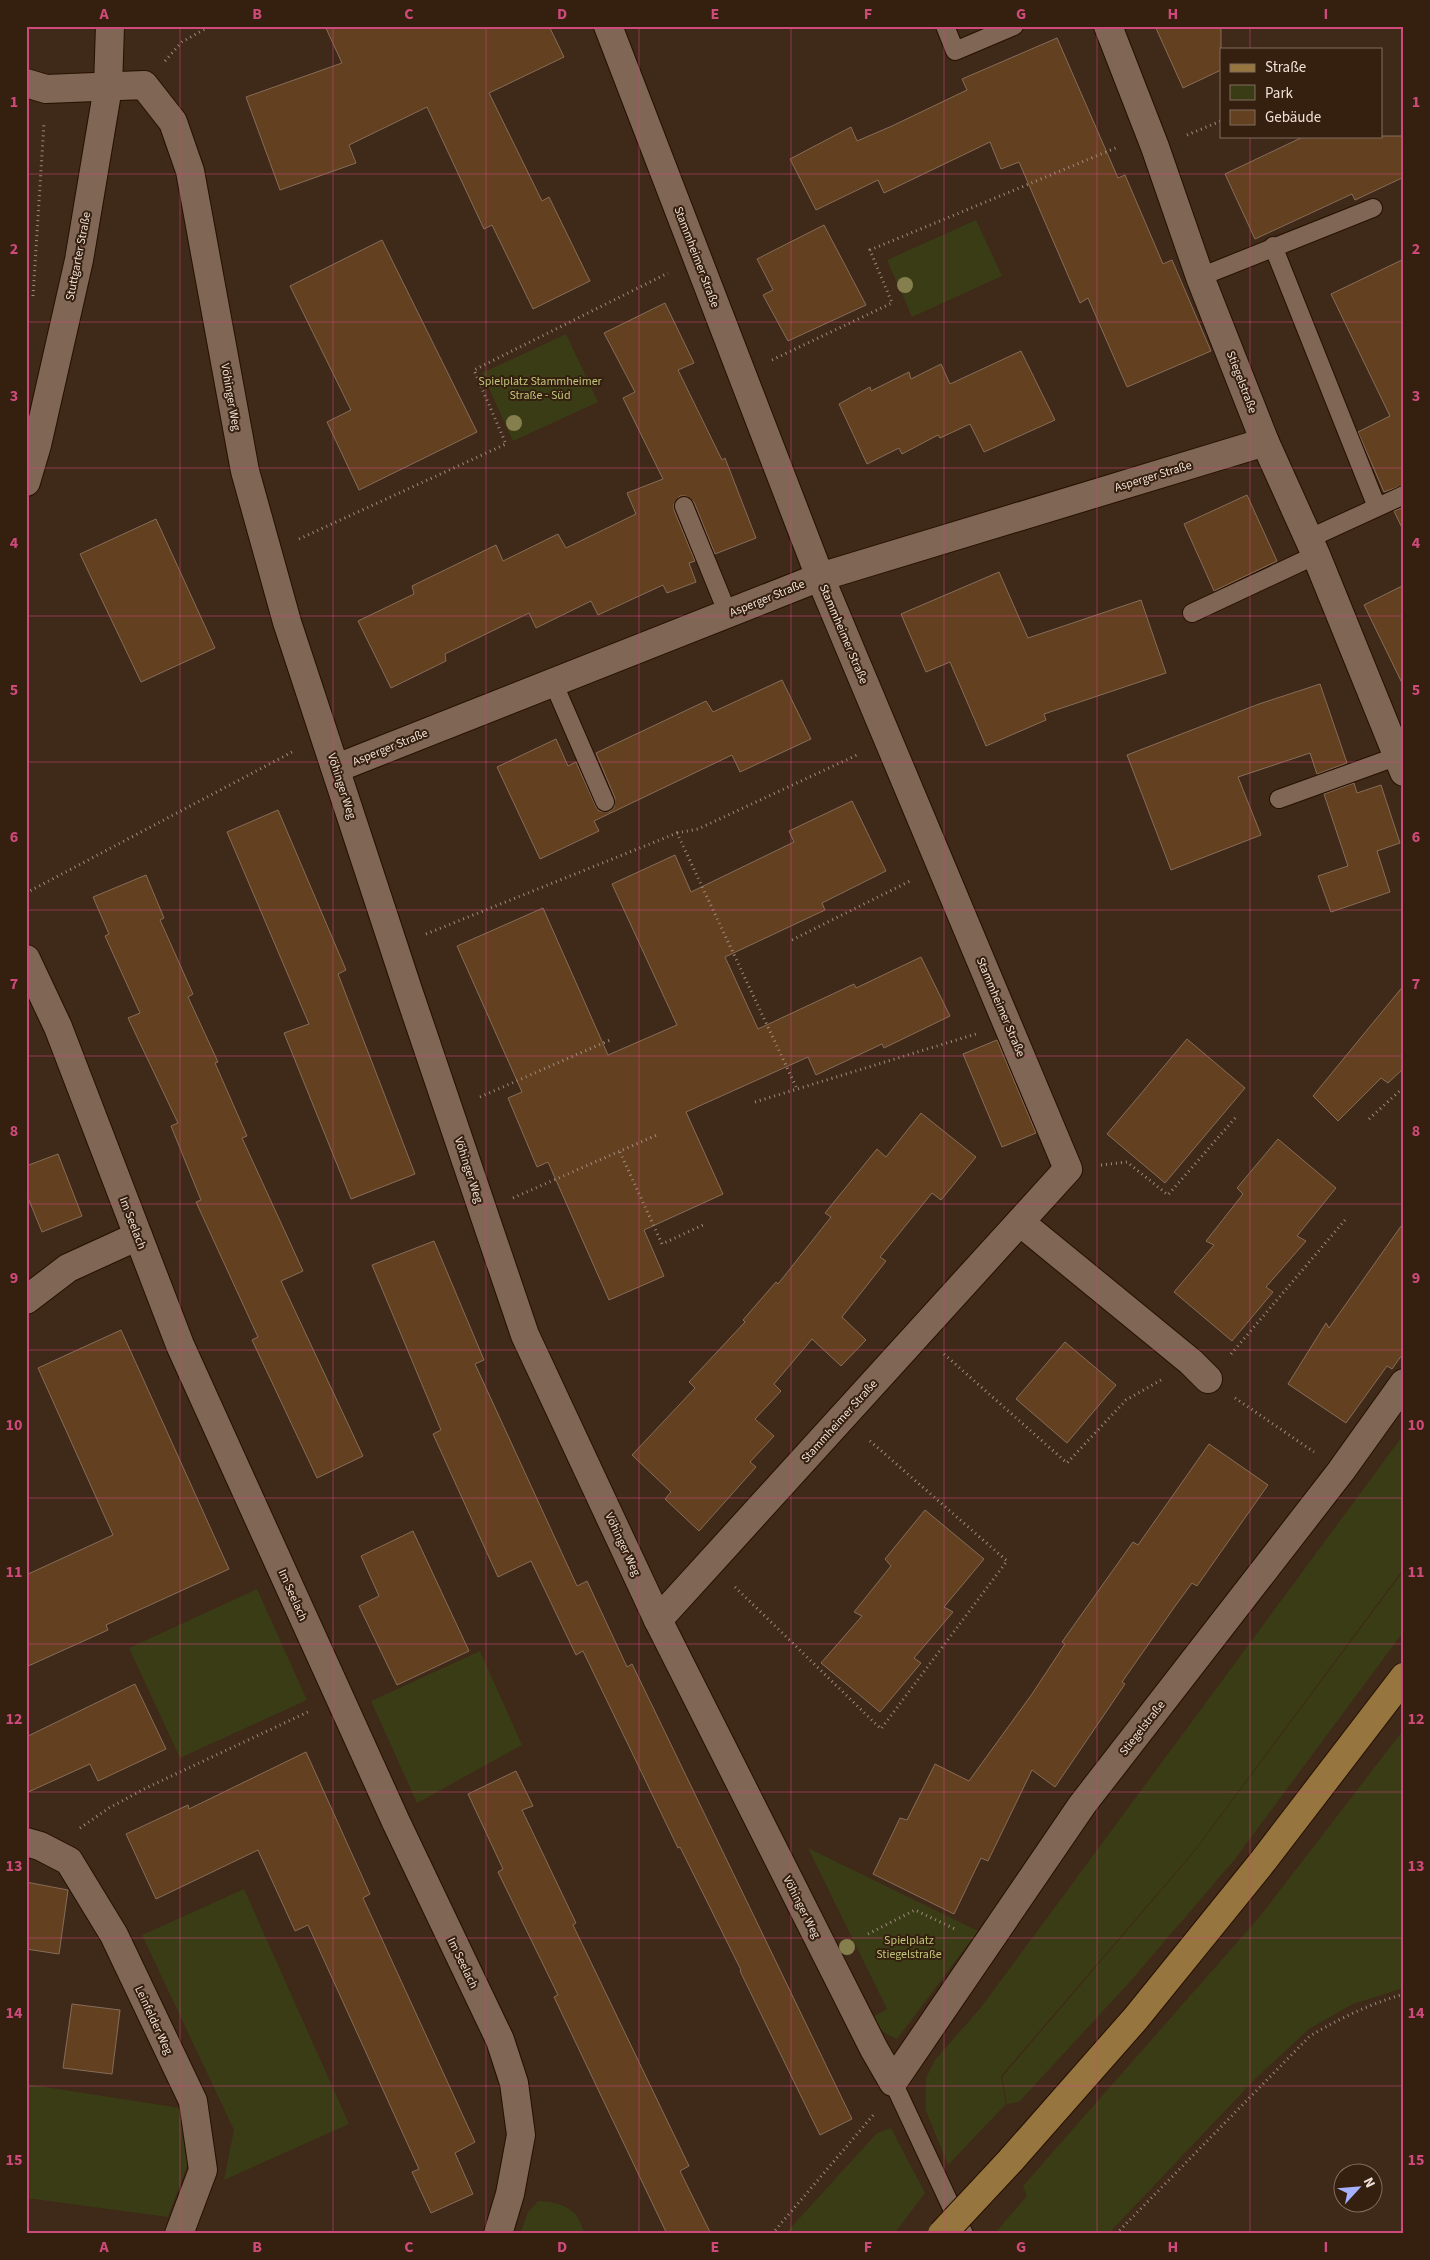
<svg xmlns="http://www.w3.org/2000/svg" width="1430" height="2260" viewBox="0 0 1430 2260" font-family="'Source Sans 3',sans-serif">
<rect width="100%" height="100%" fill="#3f2918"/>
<g fill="#3a3c16">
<path d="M976,220L1002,276L912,317L887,260Z"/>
<path d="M566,334L598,402L513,441L482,373Z"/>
<path d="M1404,1434V1568L1194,1851L1001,2076L1006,2104L948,2165L926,2111V2078L935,2060L982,2006Z"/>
<path d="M1404,1570V1631L1235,1859L1127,1985L1019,2102L1007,2104L1002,2077L1194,1852Z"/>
<path d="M257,1589L307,1700L180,1758L129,1648Z"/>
<path d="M480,1651L522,1745L417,1803L371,1701Z"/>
<path d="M1404,1729V1988L1353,2004L1309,2029L1258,2076L1108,2234H994L1027,2196L1023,2186L1261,1915Z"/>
<path d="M808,1848L978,1931L897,2039L883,2032L871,2018L887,2009Z"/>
<path d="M244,1889L349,2124L224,2180L234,2130L142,1935Z"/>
<path d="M26,2084L180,2108L190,2158L168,2217L26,2198Z"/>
<path d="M891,2128L925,2193L894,2234H785L877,2133Z"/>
<path d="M538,2201C550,2201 567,2204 576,2215C580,2220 582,2228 585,2234H520L528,2212Z"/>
</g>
<g fill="#634020" stroke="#866d59">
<path d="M325,26H549L564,57L489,93L542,201L549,197L590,281L533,309L492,225L484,229L427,107L349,145L356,163L280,190L246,97L342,63Z"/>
<path d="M1155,26H1221V70L1183,88Z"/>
<path d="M1057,38L1118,178L1125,175L1163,264L1172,260L1211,351L1127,387L1088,298L1080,303L1019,162L1001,169L990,142L884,193L878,180L816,210L790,159L851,127L857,141L892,126L967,90L962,79Z"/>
<path d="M1305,136H1404V177L1355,200L1352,194L1255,239L1225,174Z"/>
<path d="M824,225L866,305L788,341L763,295L773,290L757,259Z"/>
<path d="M382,240L477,432L359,490L327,422L351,410L290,286Z"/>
<path d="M1404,259V485L1384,492L1358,432L1390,416L1331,294Z"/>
<path d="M665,303L694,363L678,370L722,460L725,458L756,538L715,554L694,502L686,496H680L674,504V510L695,561L689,563L696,582L667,593L663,585L598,615L591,601L536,628L529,613L445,654L446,661L391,688L358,621L414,594L412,586L496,545L503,561L558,534L566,548L636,514L627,493L663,479L623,398L635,392L604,333Z"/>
<path d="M1021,351L1055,420L984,452L970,424L940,438L938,435L902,454L899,448L867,464L839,404L870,387L871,391L909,372L911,379L941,364L950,384Z"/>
<path d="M1247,495L1277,561L1214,591L1184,524Z"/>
<path d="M1404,507V532L1394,511Z"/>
<path d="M156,519L215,648L141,682L80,554Z"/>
<path d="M999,572L1028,638L1141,600L1166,673L1044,714L1046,720L986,746L950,662L926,672L901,614Z"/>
<path d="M1404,585V687L1364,605Z"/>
<path d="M782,680L811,739L740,772L732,755L594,821L599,831L540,859L497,767L556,739L568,766L576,762L596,807L599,811L609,812L614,808L615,798L596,753L706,701L713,712Z"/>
<path d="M1320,684L1347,763L1317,774L1310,753L1238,777L1261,835L1171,870L1127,755L1259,704Z"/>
<path d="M1354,783L1357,793L1381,785L1400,843L1377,851L1390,892L1331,912L1318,876L1348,866L1324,794Z"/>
<path d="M852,801L886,871L822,903L825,910L725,957L758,1029L854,984L856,988L921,957L950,1016L884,1048L882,1044L816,1075L808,1057L686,1112L723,1194L644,1230L664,1276L609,1300L548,1162L537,1167L508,1098L522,1092L457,946L543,908L608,1055L677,1025L612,884L675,855L691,892L794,842L789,831Z"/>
<path d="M278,810L346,970L338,974L415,1174L351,1199L284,1033L309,1024L227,832Z"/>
<path d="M146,875L164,918L160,920L193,994L188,997L218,1062L215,1063L247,1136L242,1138L303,1271L281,1281L363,1456L317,1478L252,1340L258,1337L196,1202L201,1200L171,1126L178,1123L128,1018L140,1013L105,936L109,934L93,897Z"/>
<path d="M1404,985V1068L1388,1083L1381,1078L1338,1121L1313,1096Z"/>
<path d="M1187,1039L1245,1088L1165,1183L1107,1134Z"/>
<path d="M997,1040L1036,1133L1002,1147L963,1054Z"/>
<path d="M921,1113L976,1157L941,1200L932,1193L880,1257L886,1261L842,1317L866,1340L841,1366L812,1339L774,1384L781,1391L755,1419L774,1436L750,1462L756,1467L699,1531L665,1499L671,1492L632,1455L695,1388L689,1382L745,1322L743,1320L776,1282L778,1284L831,1217L825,1213L877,1149L886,1157Z"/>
<path d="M1278,1139L1336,1188L1297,1236L1306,1241L1266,1287L1273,1292L1232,1341L1174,1292L1214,1245L1206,1241L1243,1194L1237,1188Z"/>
<path d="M58,1154L82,1216L42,1232L26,1193V1166Z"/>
<path d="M1404,1222V1352L1392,1369L1387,1366L1346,1423L1288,1384L1326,1323L1329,1328Z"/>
<path d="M434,1241L484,1360L475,1364L577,1586L587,1581L627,1667L632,1664L852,2119L820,2135L740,1971L741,1970L680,1847L678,1848L583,1651L576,1655L531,1561L498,1577L433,1434L441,1430L372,1265Z"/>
<path d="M121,1330L229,1569L106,1625L108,1630L26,1667V1575L113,1535L38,1368Z"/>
<path d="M1065,1342L1116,1385L1067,1443L1016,1399Z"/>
<path d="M1209,1444L1268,1485L1197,1586L1192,1583L1173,1609L1122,1682L1125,1684L1055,1787L1032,1770L988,1861L981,1858L954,1914L873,1874L900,1818L907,1820L935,1764L969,1781L1032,1694L1065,1644L1062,1642L1133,1542L1138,1545Z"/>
<path d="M925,1510L984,1559L944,1607L953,1612L914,1658L921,1663L880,1712L821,1663L862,1616L854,1612L891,1566L885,1559Z"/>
<path d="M413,1531L469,1651L397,1685L359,1606L379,1596L361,1556Z"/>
<path d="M135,1684L166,1749L98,1781L90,1764L26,1793V1737Z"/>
<path d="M306,1752L370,1894L363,1898L475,2142L455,2153L473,2194L431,2213L412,2172L419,2169L308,1925L295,1931L258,1850L156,1899L126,1834L188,1805L189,1809Z"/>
<path d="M516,1771L533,1806L522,1810L576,1923L573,1925L689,2166L680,2171L711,2234H667L554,1997L558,1995L498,1872L503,1869L468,1794Z"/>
<path d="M26,1882L68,1890L59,1954L26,1949Z"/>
<path d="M72,2004L120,2010L112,2074L63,2068Z"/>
</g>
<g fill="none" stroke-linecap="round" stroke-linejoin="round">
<defs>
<g id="service">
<path d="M945,26L955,51L1014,26"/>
<path d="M1273,246L1377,507"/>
<path d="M1200,277L1373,208"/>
<path d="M684,506L728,614"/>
<path d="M1308,539L1404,495"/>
<path d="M1192,613L1316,555"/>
<path d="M553,682L605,802"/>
<path d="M1279,799L1398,756"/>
<path d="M893,2082L964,2234"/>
</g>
<g id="minor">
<path d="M608,26L820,577L1068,1169L658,1620"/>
<path d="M1108,26L1155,147L1200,277L1265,442L1316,555L1404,772"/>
<path d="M26,83L46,89L144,85L173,122L190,171L245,471L287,622L408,990L525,1335L658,1620L874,2049L893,2082L1082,1805L1341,1471L1404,1383"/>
<path d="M337,768L820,577L1265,442"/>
<path d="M26,959L58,1027L180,1345L396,1822L500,2040L514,2083L521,2135L510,2194L498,2234"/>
<path d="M1020,1222L1191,1362L1208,1379"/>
<path d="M26,1300L68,1268L138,1236"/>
<path d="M26,1842L40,1846L69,1861L114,1935L193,2101L203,2170L179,2234"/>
</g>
<path id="tertiary" d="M26,482L37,445L79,260L108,87L110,26"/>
<path id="primary" d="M1011,2160L1136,2018L1263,1861L1404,1677"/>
</defs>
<use href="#service" stroke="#251102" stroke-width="20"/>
<use href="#minor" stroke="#251102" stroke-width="30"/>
<use href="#tertiary" stroke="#251102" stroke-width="30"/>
<use href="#primary" stroke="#251102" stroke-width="30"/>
<g stroke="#9e8b7e" stroke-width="3" stroke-dasharray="1 4" stroke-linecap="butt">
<path d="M165,61L182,42L210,26"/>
<path d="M1187,135L1221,121"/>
<path d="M33,296L44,123"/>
<path d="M772,360L892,303L870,250L1118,147"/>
<path d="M299,539L506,444L474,370L668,273"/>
<path d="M677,833L698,829L859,754"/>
<path d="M26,893L294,751"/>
<path d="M426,934L677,833L797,1089"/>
<path d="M792,940L912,880"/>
<path d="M480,1097L610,1040"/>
<path d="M755,1102L976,1034"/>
<path d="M1369,1119L1404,1087"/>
<path d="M620,1152L662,1244L703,1225"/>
<path d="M1101,1165L1127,1162L1168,1195L1236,1117"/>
<path d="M513,1198L659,1134"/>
<path d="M944,1354L1067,1463L1126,1400L1161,1380"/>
<path d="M1231,1354L1345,1220"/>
<path d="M1235,1398L1314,1452"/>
<path d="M735,1587L881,1729L1007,1561L869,1440"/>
<path d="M80,1828L109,1808L146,1788L310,1711"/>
<path d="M868,1934L915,1910L955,1929"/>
<path d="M772,2234L875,2113"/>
<path d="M1116,2234L1310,2036C1340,2018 1370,2004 1404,1994"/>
</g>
<use href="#service" stroke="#806654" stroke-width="18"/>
<use href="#minor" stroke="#806654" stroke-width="28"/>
<use href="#tertiary" stroke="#806654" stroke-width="28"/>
<use href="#primary" stroke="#96753e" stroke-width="28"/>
<defs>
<path id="primary-bridge" d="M942,2234L1011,2160"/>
</defs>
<use href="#primary-bridge" stroke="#251102" stroke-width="30" stroke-linecap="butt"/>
<use href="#primary-bridge" stroke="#96753e" stroke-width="28"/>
</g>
<g fill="#857f4e">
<circle cx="905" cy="285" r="8"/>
<circle cx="514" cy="423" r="8"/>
<circle cx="847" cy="1947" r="8"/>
</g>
<path fill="none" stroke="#ce4a7a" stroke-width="1" stroke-opacity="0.55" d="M180,26V2234M333,26V2234M486,26V2234M639,26V2234M791,26V2234M944,26V2234M1097,26V2234M1250,26V49M1250,136V2234M26,174H1404M26,322H1404M26,468H1404M26,616H1404M26,762H1404M26,910H1404M26,1056H1404M26,1204H1404M26,1350H1404M26,1498H1404M26,1644H1404M26,1792H1404M26,1938H1404M26,2086H1404"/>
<g text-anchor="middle" stroke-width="4" stroke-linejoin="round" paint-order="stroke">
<g font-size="12" fill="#f0e0d6" stroke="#351f0f">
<text transform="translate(78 256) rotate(-79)" y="4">Stuttgarter Straße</text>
<text transform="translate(697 257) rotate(69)" y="4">Stammheimer Straße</text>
<text transform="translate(1242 382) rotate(69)" y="4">Stiegelstraße</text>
<text transform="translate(231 397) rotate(80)" y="4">Vöhinger Weg</text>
<text transform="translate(1153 476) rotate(-17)" y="4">Asperger Straße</text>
<text transform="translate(767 598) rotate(-22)" y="4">Asperger Straße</text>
<text transform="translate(844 634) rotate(67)" y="4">Stammheimer Straße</text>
<text transform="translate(390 747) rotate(-22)" y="4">Asperger Straße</text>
<text transform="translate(342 786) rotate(72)" y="4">Vöhinger Weg</text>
<text transform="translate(1001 1007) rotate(67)" y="4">Stammheimer Straße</text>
<text transform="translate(469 1170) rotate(72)" y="4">Vöhinger Weg</text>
<text transform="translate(133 1223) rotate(69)" y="4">Im Seelach</text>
<text transform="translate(839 1421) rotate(-48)" y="4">Stammheimer Straße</text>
<text transform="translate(623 1544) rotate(65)" y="4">Vöhinger Weg</text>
<text transform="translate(293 1595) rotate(66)" y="4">Im Seelach</text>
<text transform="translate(1142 1728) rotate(-52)" y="4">Stiegelstraße</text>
<text transform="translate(802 1907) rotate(63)" y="4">Vöhinger Weg</text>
<text transform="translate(463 1963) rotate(64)" y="4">Im Seelach</text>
<text transform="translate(154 2020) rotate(65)" y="4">Leinfelder Weg</text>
</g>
<g font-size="12" fill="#bfc57a" stroke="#351f0f">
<text x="540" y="385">Spielplatz Stammheimer<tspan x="540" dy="14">Straße - Süd</tspan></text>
<text x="909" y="1944">Spielplatz<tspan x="909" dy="14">Stiegelstraße</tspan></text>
</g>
</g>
<rect width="1430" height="2260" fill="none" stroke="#351f0f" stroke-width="55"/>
<rect x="1220" y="48" width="162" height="90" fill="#351f0f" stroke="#806c5f"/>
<rect x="1230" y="64" width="25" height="8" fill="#96753e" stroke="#806c5f"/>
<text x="1265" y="72" font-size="15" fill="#f0e0d6">Straße</text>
<rect x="1230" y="85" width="25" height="15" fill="#3a3c16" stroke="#806c5f"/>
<text x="1265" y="98" font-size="15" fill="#f0e0d6">Park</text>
<rect x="1230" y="110" width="25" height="15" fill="#634020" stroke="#806c5f"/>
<text x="1265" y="122" font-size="15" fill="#f0e0d6">Gebäude</text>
<g transform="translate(1358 2188) rotate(64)"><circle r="24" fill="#351f0f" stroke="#806c5f"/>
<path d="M0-4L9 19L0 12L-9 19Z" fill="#a5b1fc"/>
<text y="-8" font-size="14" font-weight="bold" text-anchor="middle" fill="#f0e0d6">N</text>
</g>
<rect x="28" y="28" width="1374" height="2204" fill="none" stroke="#ce4a7a" stroke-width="2"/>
<g font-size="16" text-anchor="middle" font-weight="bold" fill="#ce4a7a">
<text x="104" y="19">A</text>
<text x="257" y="19">B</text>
<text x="409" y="19">C</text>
<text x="562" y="19">D</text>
<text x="715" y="19">E</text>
<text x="868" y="19">F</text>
<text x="1021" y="19">G</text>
<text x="1173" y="19">H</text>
<text x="1326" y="19">I</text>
<text x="14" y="107">1</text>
<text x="1416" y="107">1</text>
<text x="14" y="254">2</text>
<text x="1416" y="254">2</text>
<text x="14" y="401">3</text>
<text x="1416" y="401">3</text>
<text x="14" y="548">4</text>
<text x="1416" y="548">4</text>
<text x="14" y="695">5</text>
<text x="1416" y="695">5</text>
<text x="14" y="842">6</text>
<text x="1416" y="842">6</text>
<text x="14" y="989">7</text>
<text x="1416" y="989">7</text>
<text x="14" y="1136">8</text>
<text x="1416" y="1136">8</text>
<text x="14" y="1283">9</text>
<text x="1416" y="1283">9</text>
<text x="14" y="1430">10</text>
<text x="1416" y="1430">10</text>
<text x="14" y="1577">11</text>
<text x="1416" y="1577">11</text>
<text x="14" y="1724">12</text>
<text x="1416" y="1724">12</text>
<text x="14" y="1871">13</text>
<text x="1416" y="1871">13</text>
<text x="14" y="2018">14</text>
<text x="1416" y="2018">14</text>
<text x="14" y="2165">15</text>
<text x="1416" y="2165">15</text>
<text x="104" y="2252">A</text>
<text x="257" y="2252">B</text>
<text x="409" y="2252">C</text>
<text x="562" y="2252">D</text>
<text x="715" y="2252">E</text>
<text x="868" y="2252">F</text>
<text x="1021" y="2252">G</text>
<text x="1173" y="2252">H</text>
<text x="1326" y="2252">I</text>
</g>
</svg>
